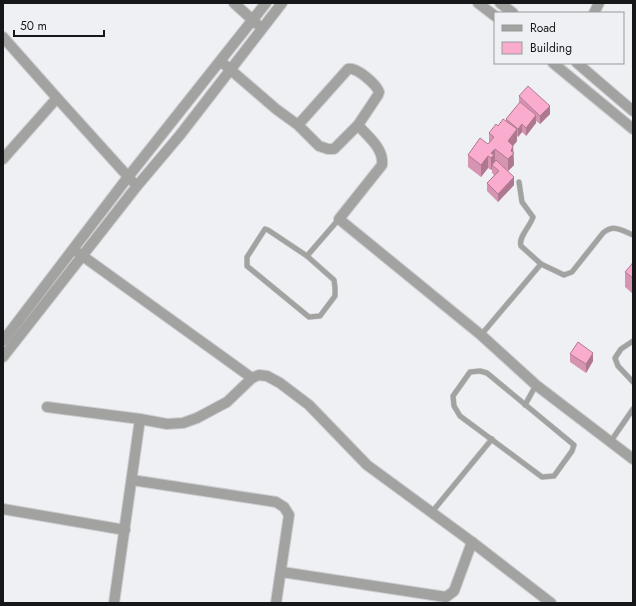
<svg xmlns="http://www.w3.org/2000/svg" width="636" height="606" viewBox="0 0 636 606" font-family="Jost,sans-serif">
<rect width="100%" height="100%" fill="#eef0f3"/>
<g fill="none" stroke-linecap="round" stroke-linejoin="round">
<defs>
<g id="service">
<path d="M519,182L522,202L533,217C530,227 518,237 521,246L541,264L564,275L572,272L603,233C614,224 621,230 633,235"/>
<path d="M265,229L268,230L307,256L334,280L335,288V296L320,316L309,317L247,266V257Z"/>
<path d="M307,256L339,219"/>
<path d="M481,335L541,264"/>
<path d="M633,341L621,349L615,358L618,366L633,382"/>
<path d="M480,371L487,373L574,445L572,451L554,476L542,477L460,416L454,406L453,396L470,372Z"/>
<path d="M525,405L536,385"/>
<path d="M611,441L633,409"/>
<path d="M432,512L492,439"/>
</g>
<g id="minor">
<path d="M234,3L257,24"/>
<path d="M478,3L495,16"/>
<path d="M500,3L513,13"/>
<path d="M594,13L599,3"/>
<path d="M3,37L57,98L132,181"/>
<path d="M553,63L633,129"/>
<path d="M577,63L633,111"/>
<path d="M225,65L276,109L298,125L319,146L328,149H334L358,125L378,95L379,92C376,84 357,67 348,69L298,125"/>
<path d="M358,125C368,137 384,148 382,165L339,219L481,335L536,385L633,459"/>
<path d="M3,159L57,98"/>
<path d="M77,252L252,378"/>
<path d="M3,341L128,177L266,3"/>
<path d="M3,357L137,186L180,135L282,3"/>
<path d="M47,407L140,419L167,424L183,423L197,418L227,402L252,378L259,375L267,376L280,383L309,405L367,465L472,542L551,603"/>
<path d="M132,480L276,502L284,507L289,515L276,603"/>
<path d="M3,509L125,530"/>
<path d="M282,572L446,597L454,591L472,542"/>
<path d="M114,603L140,419"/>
</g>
</defs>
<use href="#service" stroke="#cbcdd0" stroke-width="6"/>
<use href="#minor" stroke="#cbcdd0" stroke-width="12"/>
<use href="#service" stroke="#a2a2a0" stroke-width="5"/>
<use href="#minor" stroke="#a2a2a0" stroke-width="10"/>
</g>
<g fill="#d794b2">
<path d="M519,96L550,114L540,124L536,121V123L526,136L522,132L518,137L517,136V141L513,146L514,165L508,171L514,185L498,202L487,191V183L494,175L492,173V169L491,170L488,168L481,177L468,167V155L488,144L489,143V133L506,121V119L519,104Z"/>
<path d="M633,261V294L625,287V272L632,264Z"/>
<path d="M570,354L593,361L586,373L570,362Z"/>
</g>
<g fill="#af7891">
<path d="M550,106V114L540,124V116Z"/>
<path d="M536,115V123L526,136V128Z"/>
<path d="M522,124V132L518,137V129Z"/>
<path d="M517,129V141L513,146L514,165L508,171V141Z"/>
<path d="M495,149V161L494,162V166L492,165V169L491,170V153Z"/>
<path d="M488,156V168L481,177V165Z"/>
<path d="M514,177V185L498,202V194Z"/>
<path d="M593,353V361L586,373V364Z"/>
</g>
<g fill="#faaccf" stroke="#af7891">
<path d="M528,86L550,106L540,116L519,96Z"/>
<path d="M520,102L536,115L526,128L522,124L518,129L506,119Z"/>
<path d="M503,119L517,129L508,141L513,146L511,151L514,153L508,159L495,149L491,153L494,155L491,158L488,156L481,165L468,155L480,138L488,144L494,137L489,133L496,124L498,126Z"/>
<path d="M496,160L514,177L498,194L487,183L499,171L492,165Z"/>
<path d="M633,261V278L625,272L632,264Z"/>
<path d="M578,342L593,353L586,364L570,354Z"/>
</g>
<rect width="636" height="606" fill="none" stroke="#161718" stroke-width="8"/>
<rect x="494" y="12" width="130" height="52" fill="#eef0f3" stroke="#98999b"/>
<rect x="502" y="25" width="20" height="6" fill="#a2a2a0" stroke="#98999b"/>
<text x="530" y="32" font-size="12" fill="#161718">Road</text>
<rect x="502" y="42" width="20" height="12" fill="#faaccf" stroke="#98999b"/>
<text x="530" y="52" font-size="12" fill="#161718">Building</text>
<path d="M14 30v6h90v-6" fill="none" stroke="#161718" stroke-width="2"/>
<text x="20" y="30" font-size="12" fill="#161718" stroke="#eef0f3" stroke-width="3" paint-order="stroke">50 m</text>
</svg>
